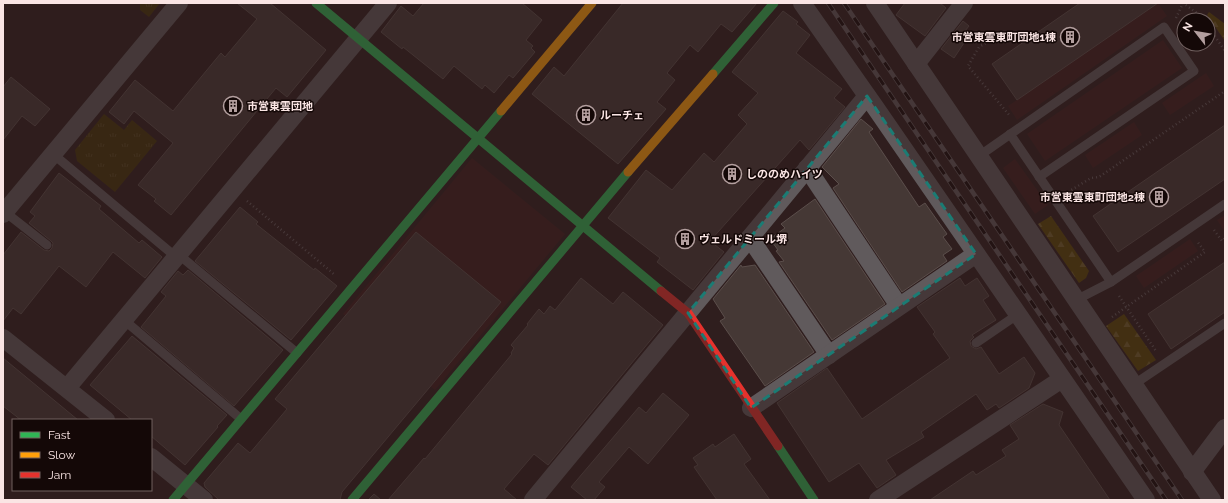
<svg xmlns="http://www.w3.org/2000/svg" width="1228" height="503" viewBox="0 0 1228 503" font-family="Raleway,'Noto Sans JP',sans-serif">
<defs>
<pattern id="grass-tufts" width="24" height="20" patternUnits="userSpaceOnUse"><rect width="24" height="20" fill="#443408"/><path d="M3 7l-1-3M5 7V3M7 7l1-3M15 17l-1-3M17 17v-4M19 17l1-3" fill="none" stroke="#574820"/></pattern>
<pattern id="forest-firs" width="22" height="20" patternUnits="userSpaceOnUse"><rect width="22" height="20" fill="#5a4606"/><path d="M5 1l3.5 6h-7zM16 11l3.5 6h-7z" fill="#73612a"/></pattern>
</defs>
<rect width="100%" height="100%" fill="#2f1e1e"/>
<g fill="#3f1e1e">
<path d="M1158,3L1167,16L1017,120L1008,106Z"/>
<path d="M1163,40L1182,68L1045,161L1027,134Z"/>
<path d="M1206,73L1214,86L1170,115L1162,103Z"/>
<path d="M1134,122L1142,135L1093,168L1085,155Z"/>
<path d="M472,158L565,234L435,390L343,314Z"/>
<path d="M1015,159L1048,205L1035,214L1003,168Z"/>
<path d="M1225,215V232L1217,220Z"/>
<path d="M1190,239L1198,251L1144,288L1136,276Z"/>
</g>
<g fill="url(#grass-tufts)">
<path d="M140,3H160L149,17L140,10Z"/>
<path d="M104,114L124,130L132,120L157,141L115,192L77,161L75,150Z"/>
</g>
<g fill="url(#forest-firs)">
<path d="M1209,12L1225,24V41L1207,15Z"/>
<path d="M1051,216L1089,271L1086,278L1079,283L1038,224Z"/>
<path d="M1124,314L1156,360L1138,371L1106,326Z"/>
</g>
<g fill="#453835" stroke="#5b4e4b">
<path d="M237,3H270L326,50L287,97L276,88L171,215L154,201L156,199L138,185L173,143L134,111L124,124L109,112L135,80L173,111L221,53L225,57L257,19Z"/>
<path d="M424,3H522L542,20L526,40L533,46L531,48L535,52L513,78L509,75L494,93L485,85L482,89L454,66L443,79L403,47L402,49L381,32L401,6L413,16Z"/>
<path d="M623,3H757L732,32L721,24L698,52L690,45L667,73L675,80L657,102L666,109L618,164L532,94L554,67L564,76Z"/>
<path d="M905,3H940L946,8L925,36L896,15Z"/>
<path d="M1080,3H1158L1017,100L992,64Z"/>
<path d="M783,11L798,22L796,24L810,35L796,53L842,89L834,98L845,107L809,150L800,140L710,241L724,252L693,290L657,262L660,258L608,218L646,170L672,190L704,153L714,162L747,124L738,115L758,93L732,72Z"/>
<path d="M963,21L969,26L965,31L970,34L954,58L941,49Z"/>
<path d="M11,77L50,109L35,126L22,116L3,140V87Z"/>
<path d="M861,119L873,129L869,132L919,207L925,203L937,220L947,234L943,237L952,249L943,255L947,261L902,292L833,188L839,184L822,167Z"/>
<path d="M1225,125V179L1118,252L1093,216Z"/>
<path d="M59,173L101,206L99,209L139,243L142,240L162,257L145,278L113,252L86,287L59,266L21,314L13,308L3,321V255L21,232L44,250L49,251L52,248L53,243L51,241L29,223L35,216L30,212Z"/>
<path d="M815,199L885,304L832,340L779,262L784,261L776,251L778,250L770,239L785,228L781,224Z"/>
<path d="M240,207L258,222L256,224L314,270L315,268L337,286L291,340L195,261Z"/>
<path d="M416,232L501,302L342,492L340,500H219L205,487L204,483L238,443L250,453L287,409L275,399Z"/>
<path d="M1225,262V312L1171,349L1148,314Z"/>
<path d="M741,265L742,267L755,265L814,352L765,386L720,321L725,318L713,299Z"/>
<path d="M188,270L283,350L234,406L141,327L166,296L161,292L178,271L183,275Z"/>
<path d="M581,278L613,304L623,292L663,325L548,465L534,454L504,489L517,500H388L424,458L425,459L512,354L511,353L514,348L511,345L528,325L527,324L539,309L544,314L550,306L555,310Z"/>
<path d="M960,278L965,286L977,278L989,296L983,300L996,320L972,335L974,337L970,341L971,346L976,349L981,347L999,374L1024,357L1035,373L1029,388L999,408L996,404L987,410L976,394L921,432L924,437L886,460L896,475L877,488L859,463L829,482L777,403L827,368L862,419L950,358L933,334L935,332L917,307Z"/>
<path d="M132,336L227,415L217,426L218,427L185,465L151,436V420H132L90,385Z"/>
<path d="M3,358L78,420H21L3,406Z"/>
<path d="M663,393L689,415L648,464L629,447L599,482L605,487L594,500H587L571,487L639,407L646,413Z"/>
<path d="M1043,404L1063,412L1059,425L1110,500H930L973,471L976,475L1006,456L1002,450L1019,439L1010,425Z"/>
<path d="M734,434L751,459L744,464L770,500H717L694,467L698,465L693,458L713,444L715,447Z"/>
<path d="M374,494L381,500H368Z"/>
</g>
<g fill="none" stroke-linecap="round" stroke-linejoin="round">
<g stroke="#655a5c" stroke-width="2.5" stroke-dasharray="1 3" stroke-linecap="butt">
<path d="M1176,18L1183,3L1201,16L1204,20"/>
<path d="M1208,26L1225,51"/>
<path d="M989,41L979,47L968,66L1010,116"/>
<path d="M1068,192L1091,178L1099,177L1225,91"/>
<path d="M247,201L335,275"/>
<path d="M1214,230L1222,241L1225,238"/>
<path d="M1119,296L1156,351"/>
<path d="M1112,317L1205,252L1197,241"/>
</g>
<g stroke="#605a5c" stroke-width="9">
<path d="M1010,134L1111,282"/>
<path d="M53,154L176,257"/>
<path d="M979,156L1164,27L1194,71L1039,177"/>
<path d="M5,212L47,245"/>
<path d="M178,254L297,353"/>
<path d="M1076,300L1111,282L1225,204"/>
<path d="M124,320L241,419"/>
<path d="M976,343L1017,315"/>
<path d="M1133,385L1225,323"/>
</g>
<g stroke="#605a5c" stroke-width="18">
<path d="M802,3L875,107L1146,500"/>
<path d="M875,3L1212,500"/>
<path d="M916,64L964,3"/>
<path d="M807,168L899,306"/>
<path d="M3,214L179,3"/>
<path d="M750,238L829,355"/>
<path d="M3,338L106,420"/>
<path d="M67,388L388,3"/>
<path d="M751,408L976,254"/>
<path d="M151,457L204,500"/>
<path d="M1192,472L1225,428"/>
<path d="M533,500L867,96"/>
<path d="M878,500L1062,379"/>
</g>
<g stroke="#30b455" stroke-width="9">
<path d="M316,3L661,291"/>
<path d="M713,74L774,3"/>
<path d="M778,446L814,500"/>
<path d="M173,500L501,111"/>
<path d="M352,500L628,172"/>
</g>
<g stroke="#ff9f0a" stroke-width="9">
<path d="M501,111L592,3"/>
<path d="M628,172L713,74"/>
</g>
<path stroke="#e5322d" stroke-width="9" d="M661,291L688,313L778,446"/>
<defs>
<g id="rail">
<path d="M828,3L1166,500"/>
<path d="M844,3L1182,500"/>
</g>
</defs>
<use href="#rail" stroke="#61585a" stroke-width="4.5"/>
<use href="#rail" stroke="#140807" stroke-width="3" stroke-dasharray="9" stroke-linecap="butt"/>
</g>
<path d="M0 0H1228V503H0ZM867,96L976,254L751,408L688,313Z" fill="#2f1e1e" fill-opacity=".55" fill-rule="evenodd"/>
<path fill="none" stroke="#1b7c74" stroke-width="3" stroke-dasharray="8 5" stroke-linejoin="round" d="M867,96L976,254L751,408L688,313Z"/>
<defs>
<symbol id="building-ring" viewBox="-11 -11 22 22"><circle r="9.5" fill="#140807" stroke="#b39f9f" stroke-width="1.5"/><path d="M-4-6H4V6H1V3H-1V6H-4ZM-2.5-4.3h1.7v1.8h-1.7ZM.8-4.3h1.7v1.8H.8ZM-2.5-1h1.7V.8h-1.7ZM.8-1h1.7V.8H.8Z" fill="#b39f9f"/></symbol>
</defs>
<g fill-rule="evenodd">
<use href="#building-ring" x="1059" y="26" width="22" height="22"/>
<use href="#building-ring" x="222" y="95" width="22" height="22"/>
<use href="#building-ring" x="575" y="104" width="22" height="22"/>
<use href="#building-ring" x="721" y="163" width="22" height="22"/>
<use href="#building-ring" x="1148" y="186" width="22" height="22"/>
<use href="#building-ring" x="674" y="228" width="22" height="22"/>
</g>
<g text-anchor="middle" stroke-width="3" stroke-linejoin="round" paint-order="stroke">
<g font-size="11" font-weight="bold" fill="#fae5e4" stroke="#140807" text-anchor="start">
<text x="1056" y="41" text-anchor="end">市営東雲東町団地1棟</text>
<text x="247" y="110">市営東雲団地</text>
<text x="600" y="119">ルーチェ</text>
<text x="746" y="178">しののめハイツ</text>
<text x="1145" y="201" text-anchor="end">市営東雲東町団地2棟</text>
<text x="699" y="243">ヴェルドミール堺</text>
</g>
</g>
<rect width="1228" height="503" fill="none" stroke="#fae5e4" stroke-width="8"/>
<rect x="12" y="419" width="140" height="72" fill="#140807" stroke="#70605f"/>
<rect x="20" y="432" width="20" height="6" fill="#30b455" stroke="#70605f"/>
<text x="48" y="439" font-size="12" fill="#fae5e4">Fast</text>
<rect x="20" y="452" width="20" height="6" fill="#ff9f0a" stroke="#70605f"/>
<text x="48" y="459" font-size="12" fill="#fae5e4">Slow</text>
<rect x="20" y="472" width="20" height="6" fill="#e5322d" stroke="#70605f"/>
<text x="48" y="479" font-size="12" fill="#fae5e4">Jam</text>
<g transform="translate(1196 32) rotate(301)"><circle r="19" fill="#140807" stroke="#70605f"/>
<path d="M0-3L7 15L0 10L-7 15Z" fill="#b39f9f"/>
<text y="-6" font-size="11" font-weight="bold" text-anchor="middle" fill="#fae5e4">N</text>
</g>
</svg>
